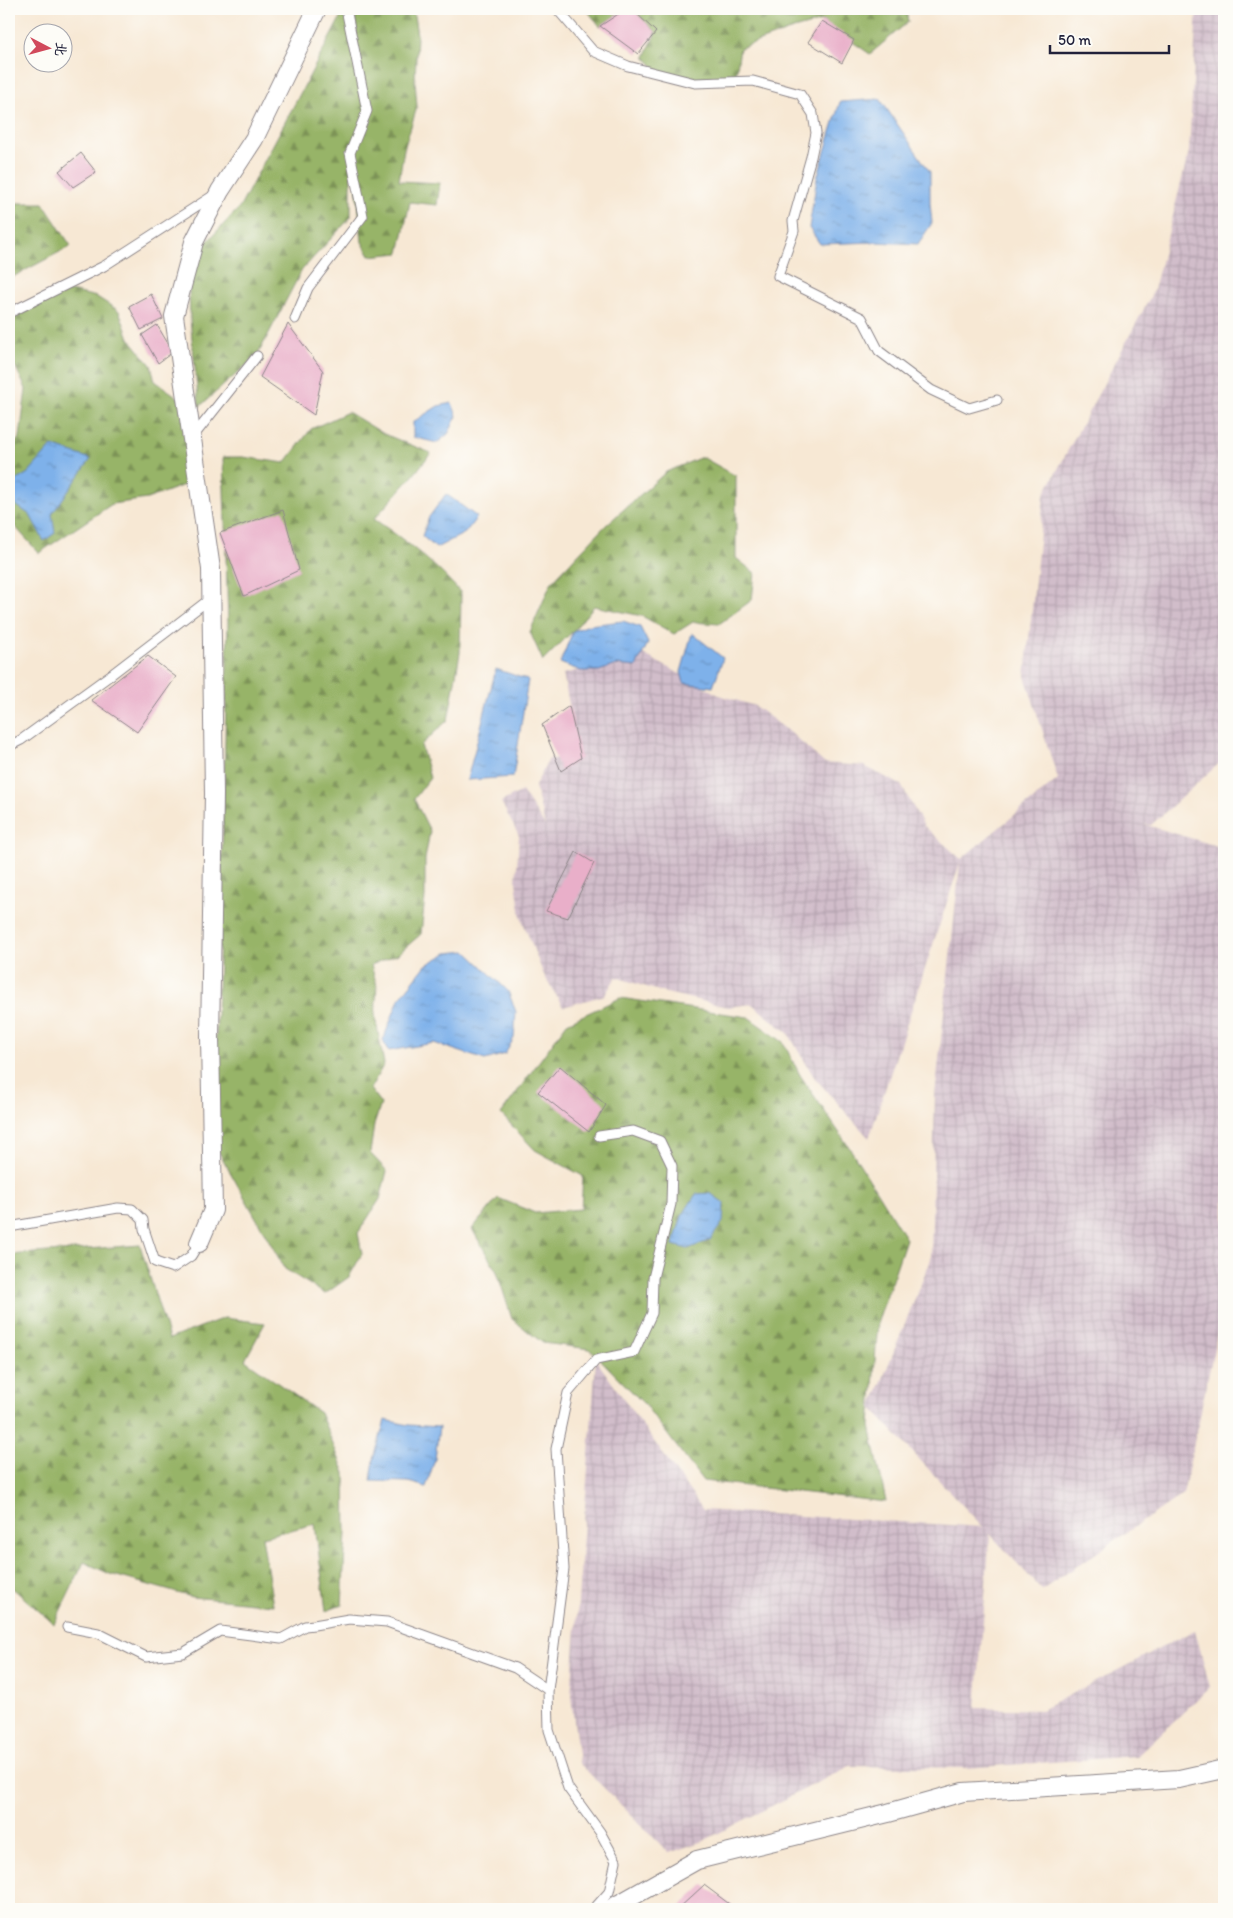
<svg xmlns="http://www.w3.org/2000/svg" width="1233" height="1918" viewBox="0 0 1233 1918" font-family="Itim,'LXGW WenKai TC',sans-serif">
<defs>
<pattern id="industrial-grid" width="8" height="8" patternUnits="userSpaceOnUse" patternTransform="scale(1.25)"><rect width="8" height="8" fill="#d1bdca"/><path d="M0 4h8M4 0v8" fill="none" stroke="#b3a2ae"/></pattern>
<pattern id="forest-firs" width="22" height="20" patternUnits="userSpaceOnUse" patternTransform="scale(1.25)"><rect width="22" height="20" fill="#97b467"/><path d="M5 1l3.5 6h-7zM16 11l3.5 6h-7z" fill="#7b9256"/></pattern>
<pattern id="water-ripples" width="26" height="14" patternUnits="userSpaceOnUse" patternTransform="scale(1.25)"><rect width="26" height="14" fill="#7eb1ea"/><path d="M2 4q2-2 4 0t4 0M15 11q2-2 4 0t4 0" fill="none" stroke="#6790bf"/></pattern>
</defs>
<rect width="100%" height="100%" fill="#fdfcf7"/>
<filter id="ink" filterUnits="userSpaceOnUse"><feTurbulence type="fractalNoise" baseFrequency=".02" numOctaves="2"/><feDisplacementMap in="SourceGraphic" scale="10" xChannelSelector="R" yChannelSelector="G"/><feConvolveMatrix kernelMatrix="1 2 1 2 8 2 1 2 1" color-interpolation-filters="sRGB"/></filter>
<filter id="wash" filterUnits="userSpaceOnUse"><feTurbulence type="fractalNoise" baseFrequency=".0096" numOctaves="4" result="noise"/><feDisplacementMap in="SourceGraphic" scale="20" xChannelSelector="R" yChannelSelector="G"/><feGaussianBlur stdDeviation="1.12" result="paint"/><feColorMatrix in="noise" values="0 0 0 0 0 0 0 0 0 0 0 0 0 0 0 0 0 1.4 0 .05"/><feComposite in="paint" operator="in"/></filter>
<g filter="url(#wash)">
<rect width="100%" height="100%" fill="#f7e8d4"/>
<path fill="url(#industrial-grid)" d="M1197,9H1224V759L1151,825L1143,824L1224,848V1302L1183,1494L1042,1590L990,1534L976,1708L1041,1710L1195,1630L1210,1687L1137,1756L965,1768L850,1766L703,1841L669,1853L579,1763L571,1696L596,1360L703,1510L983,1527L871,1408L931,1259L935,1096L960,863L869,1138L814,1077L788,1033L752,1004L728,1007L662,992L616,977L605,995L563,1007L543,973L521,917L516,882L519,836L501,802L522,791L545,826L535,786L549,759L580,758L563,674L643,654L719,695L755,706L791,733L824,763L864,766L901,785L924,826L961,859L1058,779L1025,676L1044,495L1154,290L1189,151Z"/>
<g fill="url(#forest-firs)" stroke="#5c6b51">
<path d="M345,9L358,61L355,9H413L417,35L415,80L417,107L404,149L399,181L440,183L437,205L410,202L399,253L370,256L362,242L356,182L351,156V217L302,270L257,356L199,407L190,319L188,262L240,207Z"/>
<path d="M586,9H626L600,26Z"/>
<path d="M632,9H906L908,22L870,54L822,21L790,30L740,48L735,82L661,75L645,57L656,32Z"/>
<path d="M9,203H43L71,246L9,279Z"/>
<path d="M70,291L97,297L119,311L129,338L151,365L155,381L179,398L197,480L147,499L112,504L39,553L9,520V450L20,437L26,389L9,353V318Z"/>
<path d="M348,412L384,434L431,453L412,477L374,519C406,541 436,564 461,593L460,653L448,720L421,745L430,778L414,799L430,831L425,859V897L421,934L398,954L371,965L377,986L375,1015L384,1064L370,1089L381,1104L374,1125L370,1153L387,1171L380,1199L358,1233L362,1254L349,1277L325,1294L285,1269L212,1140L220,937L228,623L223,457H243L285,463L311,429Z"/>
<path d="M702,457L736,476V558L755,573L752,600L719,624L693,622L674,634L642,616L594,606L573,631L543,661L530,632L551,583L605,526L666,472Z"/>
<path d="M620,998L748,1017L783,1042L800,1075L851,1150L906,1239L878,1321L870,1426L886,1502L703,1481L645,1405L590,1349L543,1343L512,1319L497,1272L472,1229L498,1198L535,1213L581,1209L583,1176L535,1150L501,1114L567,1023Z"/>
<path d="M140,1245L169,1339L224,1318L265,1323L245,1360L320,1413L345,1473L346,1532L342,1605L326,1611L315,1524L262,1537L273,1605L192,1597L110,1574L84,1562L54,1624L9,1585V1255Z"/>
</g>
<g fill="url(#water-ripples)" stroke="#506a92">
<path d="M880,99L930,172V203L932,223L918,244L875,242L820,244L809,228L817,178L840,102Z"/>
<path d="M452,403L457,416L448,434L437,443L413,437V422L438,406Z"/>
<path d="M52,446L91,459L52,514L55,533L44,541L30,515L9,500V485L28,473Z"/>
<path d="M446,494L477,517L465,533L436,548L422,536L429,517Z"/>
<path d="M623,621L640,627L648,643L636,667L616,665L599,671H581L560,663L573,631L589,625Z"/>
<path d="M692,633L723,658L713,687L684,683L681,672Z"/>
<path d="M496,669L528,680L513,777L467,780Z"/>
<path d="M466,951L508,991L516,1012L514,1038L505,1054L485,1060L434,1043L388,1051L383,1040L399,999L426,965L447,953Z"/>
<path d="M710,1193L724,1203L723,1222L710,1240L688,1249L673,1245L682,1216L696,1194Z"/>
<path d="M385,1420L409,1425L439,1427L435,1459L426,1487L408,1482L371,1481L374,1459Z"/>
</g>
<g id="blocks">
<g fill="#e9afc9">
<path d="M626,9H632L656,32L638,54L600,26Z"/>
<path d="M822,21L854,40L842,63L808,42Z"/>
<path d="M81,153L96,172L73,187L59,171Z"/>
<path d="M151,294L163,319L141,330L129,306Z"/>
<path d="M288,324L323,371L314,415L260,377Z"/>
<path d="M157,325L173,352L158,363L142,335Z"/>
<path d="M283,510L299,570L244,596L220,533Z"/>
<path d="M148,656L176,677L137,732L91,700Z"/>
<path d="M569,706L581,758L561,771L542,725Z"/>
<path d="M576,852L594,863L568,918L546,911Z"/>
<path d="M560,1066L606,1105L589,1132L538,1092Z"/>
<path d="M704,1885L732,1906L729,1909H678Z"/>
</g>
</g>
</g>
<g filter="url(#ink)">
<use href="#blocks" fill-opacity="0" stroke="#8c8588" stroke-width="1"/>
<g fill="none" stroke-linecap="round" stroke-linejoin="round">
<defs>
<g id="service">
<path d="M557,9L593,51L628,66L695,83L753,81L800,94L813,114L816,133L811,157L793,221L794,231L778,276L862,318L879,351L931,390L969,408L997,400"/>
<path d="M9,313L104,266L214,195"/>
<path d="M295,319L308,288L363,216L350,153L367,111L346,9"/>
<path d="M192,438L257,356"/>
<path d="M9,746L21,740L112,674L211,598"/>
<path d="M9,1227L118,1208L132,1209L143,1220L144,1229L155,1262L173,1268L191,1256L199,1243"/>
<path d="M67,1627L98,1633L146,1657L183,1653L220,1631L281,1639L305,1626L314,1625L349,1619L387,1622L515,1668L548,1690L549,1730L568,1788L600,1832L616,1861L609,1892L594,1909"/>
<path d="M548,1690L564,1569L556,1449L568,1393L596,1360L634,1352L652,1313L653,1278L671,1204L672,1166L660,1141L633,1131L599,1136"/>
</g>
<g id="minor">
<path d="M199,1243L213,1210L210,1037L214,794L211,569L174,316L194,242L220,191L254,139L317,9"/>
<path d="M610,1909L697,1860L888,1813L963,1792L1179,1779L1224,1769"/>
</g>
</defs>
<use href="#service" stroke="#8c8588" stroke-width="11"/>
<use href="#minor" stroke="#8c8588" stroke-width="20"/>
<use href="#service" stroke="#fff" stroke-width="9"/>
<use href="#minor" stroke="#fff" stroke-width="18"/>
</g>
</g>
<rect width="1233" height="1918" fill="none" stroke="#fdfcf7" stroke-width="30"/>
<g transform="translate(48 48) rotate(96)"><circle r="24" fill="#fdfcf7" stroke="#a5a5ac"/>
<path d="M0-4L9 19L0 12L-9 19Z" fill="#d1495b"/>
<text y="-8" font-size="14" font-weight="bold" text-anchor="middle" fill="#22223b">北</text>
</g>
<path d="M1050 45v8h119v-8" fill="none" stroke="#22223b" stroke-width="2.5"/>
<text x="1058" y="45" font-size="15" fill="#22223b" stroke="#fdfcf7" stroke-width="4" paint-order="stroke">50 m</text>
</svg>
